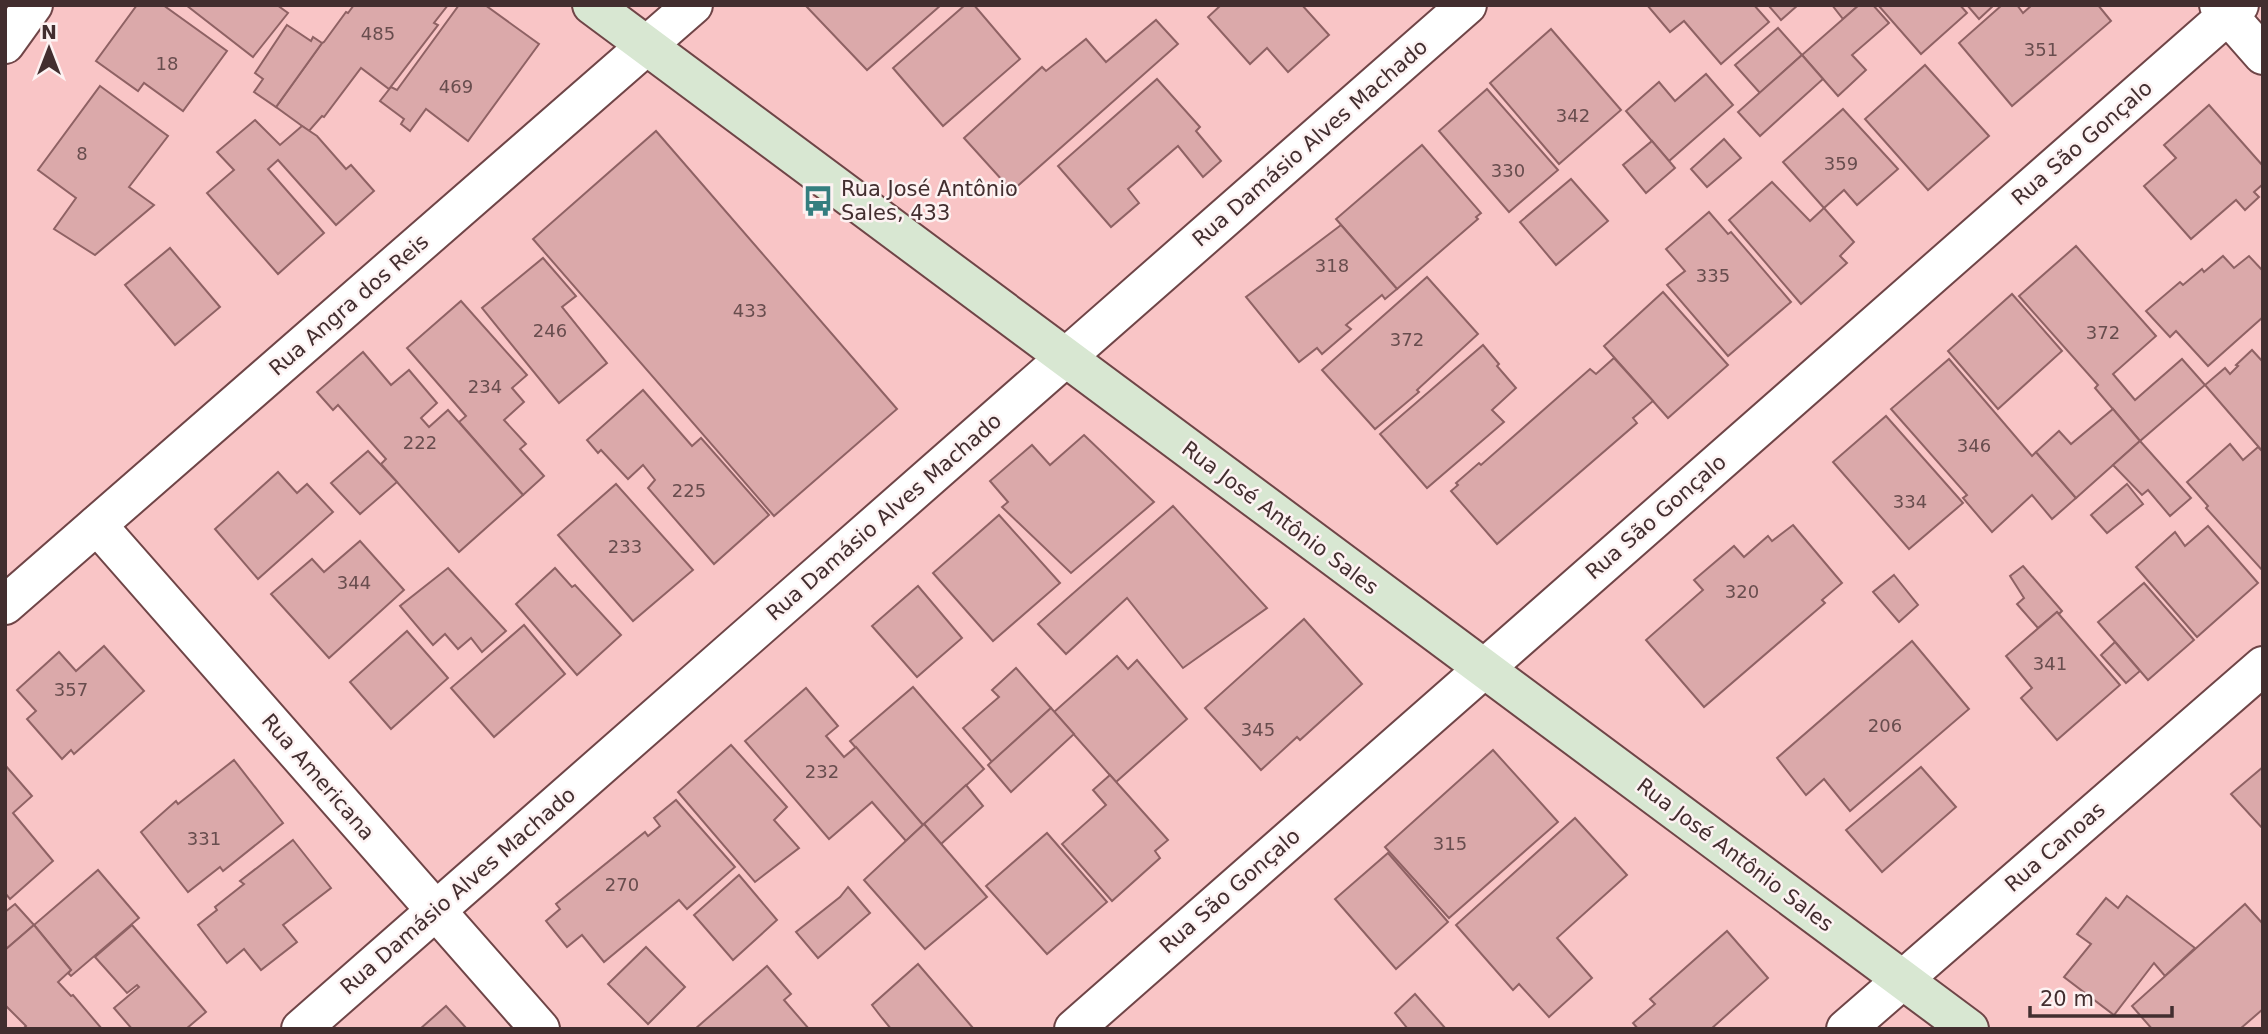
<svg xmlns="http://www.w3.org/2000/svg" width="2268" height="1034" viewBox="0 0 2268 1034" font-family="'DejaVu Sans',sans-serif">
<rect width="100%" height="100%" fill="#f9c5c6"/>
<g fill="#dba9aa" stroke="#8f6264" stroke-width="2">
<path d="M137,5H163L227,51L183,111L144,83L138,91L96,61Z"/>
<path d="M186,5H277L288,13L253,57Z"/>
<path d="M354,5H448L434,23L438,25L389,89L361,68L324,117L322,116L309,131L276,107L322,43L324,42L346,12L348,13Z"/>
<path d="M459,5H485L539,44L468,141L426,109L410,131L401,124L404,119L380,101L391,87L397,90Z"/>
<path d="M805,5H941L867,70Z"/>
<path d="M965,5H974L1020,59L943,126L893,68Z"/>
<path d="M1221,5H1302L1329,35L1288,72L1267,48L1250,64L1208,17Z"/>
<path d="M1647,5H1754L1769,22L1721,64L1684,21L1670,32Z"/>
<path d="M1768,5H1798L1781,20Z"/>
<path d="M1832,5H1859L1843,19Z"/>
<path d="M1859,5H1873L1889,23L1852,55L1866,70L1838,96L1802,55Z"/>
<path d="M1878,5H1960L1967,13L1921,54Z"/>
<path d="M1967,5H1994L1979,19Z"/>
<path d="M2002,5H2017L2023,13L2032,5H2098L2111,21L2012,106L1959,43Z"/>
<path d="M1156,20L1178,44L1012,191L964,138L1042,67L1046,71L1086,39L1106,62Z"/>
<path d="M287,25L311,41L313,37L322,43L276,107L254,92L263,79L255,73Z"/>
<path d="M1778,28L1802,55L1760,93L1735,65Z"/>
<path d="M1551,29L1621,110L1559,164L1490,83Z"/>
<path d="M1802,55L1823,79L1760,136L1738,112Z"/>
<path d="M1925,65L1989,136L1928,190L1865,119Z"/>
<path d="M1706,74L1733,105L1669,161L1626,111L1659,82L1675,101Z"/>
<path d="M1157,79L1200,127L1196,131L1221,161L1203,177L1178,146L1128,189L1139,203L1111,227L1058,166Z"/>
<path d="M100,86L168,136L129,187L154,205L95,255L54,229L76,198L38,170Z"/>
<path d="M1487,89L1558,170L1509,212L1439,131Z"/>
<path d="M2209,105L2263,166V184L2254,192L2259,197L2245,210L2236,200L2191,239L2144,186L2176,158L2164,145Z"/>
<path d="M1843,109L1898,169L1857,205L1844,190L1824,208L1783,162Z"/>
<path d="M255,120L280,145L302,126L317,136L346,169L351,165L374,191L336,225L278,160L268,169L324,233L278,274L207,193L234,170L217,152Z"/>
<path d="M656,131L897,409L774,516L533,239Z"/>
<path d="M1724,139L1741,158L1707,187L1691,169Z"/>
<path d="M1652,141L1675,168L1646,193L1623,165Z"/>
<path d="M1422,145L1481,213L1476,217L1478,219L1397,289L1336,219Z"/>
<path d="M1571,179L1608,221L1556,265L1520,222Z"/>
<path d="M1772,182L1810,221L1824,208L1854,242L1840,256L1847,263L1801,304L1729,220Z"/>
<path d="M1709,212L1728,234L1731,232L1791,302L1728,356L1667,285L1685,271L1666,249Z"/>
<path d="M1341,225L1397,289L1385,299L1382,295L1346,325L1351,329L1322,354L1317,348L1299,362L1246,297Z"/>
<path d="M2076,246L2156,336L2113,374L2135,400L2182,359L2205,385L2140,441L2095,388L2098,385L2019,296Z"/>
<path d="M170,248L220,307L175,345L125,285Z"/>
<path d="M2223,256L2234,268L2249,256L2263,271V317L2208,366L2176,331L2170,337L2146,311L2180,282L2183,285L2202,269L2204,272Z"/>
<path d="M543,258L576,296L562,307L607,363L559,403L482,308Z"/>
<path d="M1427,277L1478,334L1417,390L1419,392L1375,429L1322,370Z"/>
<path d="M1663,292L1728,365L1668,418L1604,346Z"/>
<path d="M2012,294L2062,351L1998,409L1948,351Z"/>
<path d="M461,301L527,375L512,388L524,402L504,420L526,444L520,449L544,476L523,495L459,422L466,416L407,348Z"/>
<path d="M1483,345L1499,364L1497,366L1516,388L1492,410L1504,422L1427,488L1380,434Z"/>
<path d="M2252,350L2263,362V452L2205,385L2225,368L2230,374L2238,366L2236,365Z"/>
<path d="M363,352L391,385L409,370L437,403L421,418L429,427L448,410L523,495L459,552L381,464L386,459L338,405L333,410L317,392Z"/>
<path d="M1614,358L1653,401L1633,418L1637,423L1497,544L1451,491L1458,485L1456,483L1479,463L1481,465L1590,369L1596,374Z"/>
<path d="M1949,359L2032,456L2036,452L2076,498L2052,519L2032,495L1992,532L1963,498L1967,495L1891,409Z"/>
<path d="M643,390L692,446L701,438L769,515L714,564L648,488L655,480L643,465L628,479L601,450L598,453L587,440Z"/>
<path d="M2113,409L2140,441L2076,498L2036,452L2059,431L2071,444Z"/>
<path d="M1886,416L1963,503L1909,549L1833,462Z"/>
<path d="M1084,435L1154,502L1071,573L1002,507L1008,502L990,481L1032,445L1050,465Z"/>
<path d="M2140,441L2191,498L2170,516L2148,490L2142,495L2113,465Z"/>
<path d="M2230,444L2243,460L2258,447L2263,452V571L2206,508L2208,506L2187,482Z"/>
<path d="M368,451L397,482L360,514L331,483Z"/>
<path d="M278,472L297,493L307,484L333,512L258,579L215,529Z"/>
<path d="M616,484L693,570L633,621L558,535Z"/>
<path d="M2127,484L2143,504L2107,533L2091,515Z"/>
<path d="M1173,506L1267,608L1183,668L1127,598L1066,654L1038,624Z"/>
<path d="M999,515L1060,583L993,641L933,573Z"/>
<path d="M1793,525L1842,583L1822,600L1825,603L1704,707L1646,640L1703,590L1694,580L1734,546L1744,557L1768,536L1772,541Z"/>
<path d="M2208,526L2258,583L2197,637L2136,567L2175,532L2185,546Z"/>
<path d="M360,541L404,590L329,658L271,594L312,559L324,572Z"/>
<path d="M2023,566L2062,611L2059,614L2057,612L2038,628L2017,604L2024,598L2010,576Z"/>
<path d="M448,568L506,631L482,652L471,638L458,649L445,634L433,645L400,606Z"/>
<path d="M555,568L572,587L575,585L621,635L577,675L516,604Z"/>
<path d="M1894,575L1918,605L1899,622L1873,592Z"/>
<path d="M2144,583L2194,640L2148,680L2098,622Z"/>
<path d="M918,586L962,638L917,677L872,626Z"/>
<path d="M2057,612L2120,685L2057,740L2021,698L2032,688L2006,656Z"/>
<path d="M1304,619L1362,684L1300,740L1297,737L1261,770L1205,708Z"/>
<path d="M524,625L565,674L494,737L451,688Z"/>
<path d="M407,631L448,678L391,729L350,682Z"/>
<path d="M1912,641L1969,709L1850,811L1824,779L1806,795L1777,758Z"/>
<path d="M2115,642L2140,671L2126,683L2101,655Z"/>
<path d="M104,646L144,691L74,754L71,750L62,759L27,719L36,711L17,690L59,652L76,671Z"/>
<path d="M1117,656L1128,669L1137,660L1187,719L1116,782L1054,712Z"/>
<path d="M1016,668L1051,708L992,762L963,728L999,697L992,690Z"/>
<path d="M913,687L984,769L923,825L850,741Z"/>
<path d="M806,688L838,726L826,736L844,757L856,747L923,825L906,841L872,802L829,839L745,741Z"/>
<path d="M1051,708L1074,734L1011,792L988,765Z"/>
<path d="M731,745L787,807L774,820L799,848L755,882L678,792Z"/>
<path d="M1493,750L1558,822L1449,918L1385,847Z"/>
<path d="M234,760L283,823L223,871L220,867L188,892L141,832L176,801L178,804Z"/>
<path d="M5,765L32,796L13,813L53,861L10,899L5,893Z"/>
<path d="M1921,767L1956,807L1882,872L1846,830Z"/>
<path d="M2263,767V829L2231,794Z"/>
<path d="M1110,775L1168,840L1155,851L1160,858L1112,901L1062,844L1106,805L1093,790Z"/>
<path d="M966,785L983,806L941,844L924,824Z"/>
<path d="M676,800L735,867L687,909L679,900L604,962L582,935L567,947L546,921L560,909L556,904L645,832L648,836L660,826L654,818Z"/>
<path d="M1575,818L1627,875L1557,938L1592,978L1549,1017L1519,984L1513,990L1456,925Z"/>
<path d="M924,824L987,897L925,949L864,880Z"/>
<path d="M1047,833L1107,902L1047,954L986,886Z"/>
<path d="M293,840L331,888L283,925L297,942L261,970L244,949L227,963L198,925L217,910L215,907L244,884L240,881Z"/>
<path d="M1388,853L1448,922L1396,969L1335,899Z"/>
<path d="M98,870L139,918L71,976L68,973L71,970L34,925Z"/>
<path d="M739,875L777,920L733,960L694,915Z"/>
<path d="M848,887L870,913L818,958L796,932L840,897Z"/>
<path d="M2127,896L2195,948L2165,976L2154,963L2114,1015L2064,977L2091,944L2077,934L2106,898L2118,908Z"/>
<path d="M15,904L34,925L5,950V912Z"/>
<path d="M2245,904L2263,924V1009L2240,1029H2152L2132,1006Z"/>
<path d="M34,925L71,970L58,982L71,996L73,995L102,1029H23L26,1026L5,1005V950Z"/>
<path d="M132,925L206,1012L186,1029H132L114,1008L139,987L137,985L127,993L95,957Z"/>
<path d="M1727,931L1768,978L1711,1029H1638L1633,1023L1655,1004L1650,999Z"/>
<path d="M646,947L685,987L648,1024L608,984Z"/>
<path d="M918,964L973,1028L972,1029H891L882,1018L872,1005Z"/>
<path d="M767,966L791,994L784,1000L809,1029H695Z"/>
<path d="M1415,994L1446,1029H1406L1407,1028L1395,1013Z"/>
<path d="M446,1006L467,1029H420Z"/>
</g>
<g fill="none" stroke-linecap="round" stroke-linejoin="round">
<defs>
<g id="street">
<path d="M2219,5L2263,55"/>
<path d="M5,44L33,5"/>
<path d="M97,525L540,1029"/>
<path d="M5,605L693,5"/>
<path d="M301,1029L1467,5"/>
<path d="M1074,1029L2239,5"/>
<path d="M1846,1029L2263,666"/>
</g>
<path id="secondary" d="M592,5L1969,1029"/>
</defs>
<use href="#street" stroke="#6f4547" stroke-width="42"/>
<use href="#secondary" stroke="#6f4547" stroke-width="42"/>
<use href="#street" stroke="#fff" stroke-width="38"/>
<use href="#secondary" stroke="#d8e7d2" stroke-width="38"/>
</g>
<defs>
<symbol id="bus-bare" viewBox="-9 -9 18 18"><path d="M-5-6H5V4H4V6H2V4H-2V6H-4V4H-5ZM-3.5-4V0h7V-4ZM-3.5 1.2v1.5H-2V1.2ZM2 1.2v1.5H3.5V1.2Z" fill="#357e7f" stroke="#fdf2f2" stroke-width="2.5" paint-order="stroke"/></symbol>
</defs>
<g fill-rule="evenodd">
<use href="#bus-bare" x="796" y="179" width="44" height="44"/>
</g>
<g text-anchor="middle" stroke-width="5" stroke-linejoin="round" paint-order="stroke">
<g font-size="18" fill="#684d4e">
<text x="378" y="40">485</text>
<text x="2041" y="56">351</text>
<text x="167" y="70">18</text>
<text x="456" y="93">469</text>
<text x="1573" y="122">342</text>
<text x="82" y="160">8</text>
<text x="1841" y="170">359</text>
<text x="1508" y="177">330</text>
<text x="1332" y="272">318</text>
<text x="1713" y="282">335</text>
<text x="750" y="317">433</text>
<text x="550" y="337">246</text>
<text x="2103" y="339">372</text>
<text x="1407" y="346">372</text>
<text x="485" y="393">234</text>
<text x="420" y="449">222</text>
<text x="1974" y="452">346</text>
<text x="689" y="497">225</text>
<text x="1910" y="508">334</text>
<text x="625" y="553">233</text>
<text x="354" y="589">344</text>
<text x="1742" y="598">320</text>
<text x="2050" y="670">341</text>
<text x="71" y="696">357</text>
<text x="1885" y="732">206</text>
<text x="1258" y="736">345</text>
<text x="822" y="778">232</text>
<text x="204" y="845">331</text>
<text x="1450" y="850">315</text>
<text x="622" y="891">270</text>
</g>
<g font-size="21" fill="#422e2f" stroke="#fdf2f2">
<text transform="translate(1310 143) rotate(-41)" y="7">Rua Damásio Alves Machado</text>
<text transform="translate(2082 143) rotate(-41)" y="7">Rua São Gonçalo</text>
<text transform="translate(349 305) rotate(-41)" y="7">Rua Angra dos Reis</text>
<text transform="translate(884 517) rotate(-41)" y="7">Rua Damásio Alves Machado</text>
<text transform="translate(1656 517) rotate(-41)" y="7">Rua São Gonçalo</text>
<text transform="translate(1280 518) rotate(37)" y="7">Rua José Antônio Sales</text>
<text transform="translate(318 777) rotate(49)" y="7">Rua Americana</text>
<text transform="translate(2055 847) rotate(-41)" y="7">Rua Canoas</text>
<text transform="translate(1735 855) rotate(37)" y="7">Rua José Antônio Sales</text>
<text transform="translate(458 891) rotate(-41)" y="7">Rua Damásio Alves Machado</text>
<text transform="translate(1230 891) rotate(-41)" y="7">Rua São Gonçalo</text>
</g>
<g font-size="21" fill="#422e2f" stroke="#fdf2f2" text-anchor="start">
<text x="841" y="196">Rua José Antônio<tspan x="841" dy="24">Sales, 433</tspan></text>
</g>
</g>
<rect width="2268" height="1034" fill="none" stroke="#422e2f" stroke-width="14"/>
<g transform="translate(49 49)" stroke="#fdf2f2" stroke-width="5" paint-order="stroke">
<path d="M0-5L12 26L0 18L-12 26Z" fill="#422e2f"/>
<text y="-10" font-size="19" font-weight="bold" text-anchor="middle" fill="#422e2f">N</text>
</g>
<path d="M2030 1006v10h142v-10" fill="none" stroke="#422e2f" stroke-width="3.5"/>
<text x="2040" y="1006" font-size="21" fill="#422e2f" stroke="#fdf2f2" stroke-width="5" paint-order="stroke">20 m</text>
</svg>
